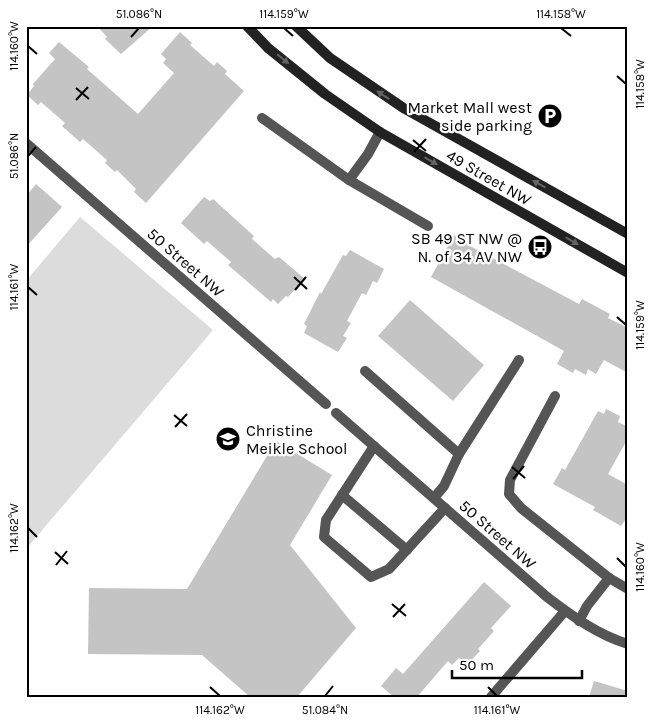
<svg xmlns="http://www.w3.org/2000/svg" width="654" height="723" viewBox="0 0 654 723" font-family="Karla,sans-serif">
<rect width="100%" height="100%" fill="#fff"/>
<path fill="#dcdcdc" d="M80,217L213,330L26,549V281Z"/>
<g fill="#c4c4c4">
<path d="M97,26H153L121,54L105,39L107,37Z"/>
<path d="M180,32L192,43L190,45L214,66L217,62L227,71L225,74L244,91L146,203L134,192L136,189L117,170L115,172L105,163L107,160L83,139L80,142L62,126L65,123L41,102L38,105L27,95L34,86L33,84L55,59L49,53L59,42L89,67L87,69L138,114L174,73L163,63L166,59L161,54Z"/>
<path d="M36,184L62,207L26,247V196Z"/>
<path d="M204,197L210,201L213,199L254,236L252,239L275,259L279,257L305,279L288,297L286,296L278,304L273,299L271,302L228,265L231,262L207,241L204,244L181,223Z"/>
<path d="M454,235L471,245L470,246L579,304L582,299L610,314L608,318L628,328V373L604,360L596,374L588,369L586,375L575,369L573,373L557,364L564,351L431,277Z"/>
<path d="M350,250L384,269L377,283L373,281L366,295L362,293L347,321L351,323L343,336L347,338L338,352L304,333L307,326L304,324L320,292L321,294L343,255L346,256Z"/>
<path d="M410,300L484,365L453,401L378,336Z"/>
<path d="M606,409L620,416L618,422L628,427V438L608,474L628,485V516L621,526L593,510L595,507L553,484L562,468L565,470L598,411L604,414Z"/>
<path d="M276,441L332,475L290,545L356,628L297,697H250L202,655L88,654L89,588L187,589Z"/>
<path d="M484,582L511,606L491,628L494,631L478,649L480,651L467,665L459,658L452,665L448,661L417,697H394L381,686L396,668L403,674Z"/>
<path d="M594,681L628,691V697H589Z"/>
</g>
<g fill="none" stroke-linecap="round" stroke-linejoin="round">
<g stroke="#555" stroke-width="10">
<path d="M262,118L349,180L428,226"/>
<path d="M349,180L368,154L380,132"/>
<path d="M365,371L459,454L444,486L434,498"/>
<path d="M555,396L510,480L509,494L521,508L609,578L628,589"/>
<path d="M374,446L326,520L324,537L371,577L389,569L445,508"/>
<path d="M459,454L519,360"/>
<path d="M342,495L407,550"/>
<path d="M579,621L587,606L609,578"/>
</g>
<g stroke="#555" stroke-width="10">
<path d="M26,143L326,404"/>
<path d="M336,413L547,597C572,616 598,635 628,644"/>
<path d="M491,697L565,611"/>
</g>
<g stroke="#222" stroke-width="10">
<path d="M247,26L268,48L325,94L380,132L628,273"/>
<path d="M296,26L330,58L405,109L628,234"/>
</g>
</g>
<defs><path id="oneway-solid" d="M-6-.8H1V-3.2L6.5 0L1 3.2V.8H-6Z" transform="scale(1.25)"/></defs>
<g fill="#646464">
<use href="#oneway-solid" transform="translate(283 59) rotate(39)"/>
<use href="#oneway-solid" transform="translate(383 95) rotate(-147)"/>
<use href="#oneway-solid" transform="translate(431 161) rotate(30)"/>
<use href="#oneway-solid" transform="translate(539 184) rotate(-151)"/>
<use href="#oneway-solid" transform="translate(572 241) rotate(30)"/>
</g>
<path fill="none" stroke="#000" stroke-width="2" d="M284,28L293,36M561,28L571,36M131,37L139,28M28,46L37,54M617,76L626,84M76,88L89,99M76,100L88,87M413,140L426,151M414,152L426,139M28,156L36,147M294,277L307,289M28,287L37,295M295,290L306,277M617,317L626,325M174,415L187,426M175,427L187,414M512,467L525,478M513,479L524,466M28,528L37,537M55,552L68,564M617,558L626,567M56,565L67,551M392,604L406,616M393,617L405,604M210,687L220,696M488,687L497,696M325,696L333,686"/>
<defs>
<symbol id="parking-disc" viewBox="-11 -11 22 22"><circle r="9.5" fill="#000" stroke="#fff"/><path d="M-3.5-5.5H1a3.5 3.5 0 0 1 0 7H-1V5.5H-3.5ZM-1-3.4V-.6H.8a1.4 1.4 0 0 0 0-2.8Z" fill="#fff"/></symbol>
<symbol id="bus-disc" viewBox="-11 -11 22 22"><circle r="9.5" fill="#000" stroke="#fff"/><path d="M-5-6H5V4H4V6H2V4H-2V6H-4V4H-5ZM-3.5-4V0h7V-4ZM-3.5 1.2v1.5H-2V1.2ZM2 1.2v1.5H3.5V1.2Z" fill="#fff"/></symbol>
<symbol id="school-disc" viewBox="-11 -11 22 22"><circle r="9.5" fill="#000" stroke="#fff"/><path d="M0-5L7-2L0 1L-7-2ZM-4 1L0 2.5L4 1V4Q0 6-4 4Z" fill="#fff"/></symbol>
</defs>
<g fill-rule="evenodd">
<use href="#parking-disc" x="536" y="102" width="28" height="28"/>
<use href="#bus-disc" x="526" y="233" width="28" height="28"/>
<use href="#school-disc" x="214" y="425" width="28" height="28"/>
</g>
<g text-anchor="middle" stroke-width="4.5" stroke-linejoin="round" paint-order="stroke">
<g font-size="16" fill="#000" stroke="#fff" text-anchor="end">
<text x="532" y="113">Market Mall west<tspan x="532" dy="18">side parking</tspan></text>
<text x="522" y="244">SB 49 ST NW @<tspan x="522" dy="18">N. of 34 AV NW</tspan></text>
<text x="246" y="436" text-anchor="start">Christine<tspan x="246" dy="18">Meikle School</tspan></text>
</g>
<g font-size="16" fill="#000" stroke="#fff">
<text transform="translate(489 177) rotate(30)" y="6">49 Street NW</text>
<text transform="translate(186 262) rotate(41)" y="6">50 Street NW</text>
<text transform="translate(498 534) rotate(41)" y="6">50 Street NW</text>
</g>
</g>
<rect width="654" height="723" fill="none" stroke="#ffffff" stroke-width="55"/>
<path d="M452 670v8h130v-8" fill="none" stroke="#000000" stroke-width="2.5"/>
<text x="459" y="670" font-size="15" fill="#000000" stroke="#ffffff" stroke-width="4" paint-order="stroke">50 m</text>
<rect x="28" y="28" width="598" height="668" fill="none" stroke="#000" stroke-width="2"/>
<g font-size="12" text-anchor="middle" fill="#000">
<text x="139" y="18">51.086°N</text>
<text x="284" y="18">114.159°W</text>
<text x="561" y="18">114.158°W</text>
<text transform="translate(14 46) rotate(-90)" y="4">114.160°W</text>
<text transform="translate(640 84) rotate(-90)" y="4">114.158°W</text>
<text transform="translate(14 156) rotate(-90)" y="4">51.086°N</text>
<text transform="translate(14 287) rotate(-90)" y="4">114.161°W</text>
<text transform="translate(640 325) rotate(-90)" y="4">114.159°W</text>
<text transform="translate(14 528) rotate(-90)" y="4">114.162°W</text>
<text transform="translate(640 567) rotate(-90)" y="4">114.160°W</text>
<text x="220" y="714">114.162°W</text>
<text x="325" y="714">51.084°N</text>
<text x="497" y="714">114.161°W</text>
</g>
</svg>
